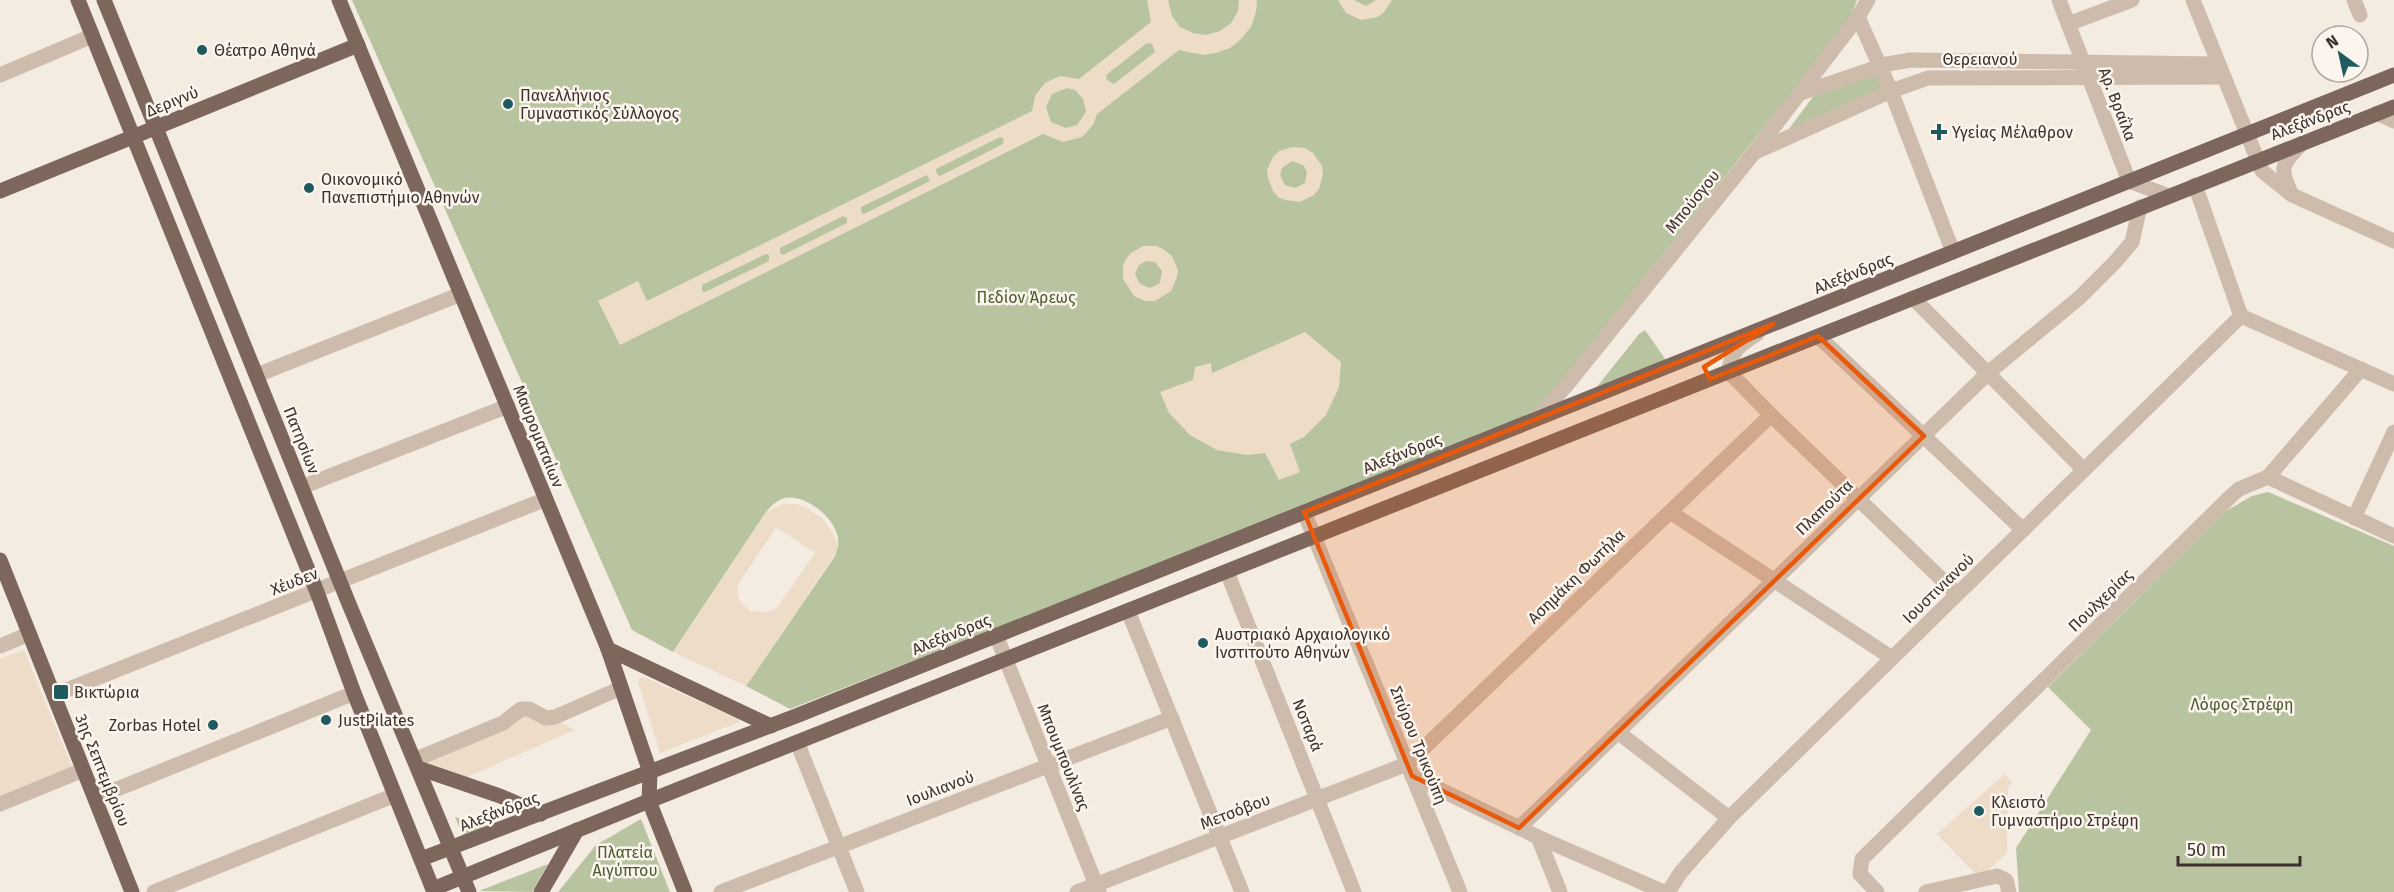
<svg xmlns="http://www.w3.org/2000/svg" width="2394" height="892" viewBox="0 0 2394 892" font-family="'Fira Sans',sans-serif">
<rect width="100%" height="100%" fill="#f4ebe1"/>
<g fill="#b8c4a0">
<path d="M352,0H1857L1849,21L1533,417L790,709L746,686L835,556C837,550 839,545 838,538C835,518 806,494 785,498C777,500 771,506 766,512L673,652L632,630Z"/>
<path d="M1875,73L1883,91L1786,133L1815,94Z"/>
<path d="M1645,330L1668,363L1596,388L1639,334Z"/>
<path d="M2268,492L2394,546V892H2019L2016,848L2091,730L2048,687L2226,511L2252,496Z"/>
<path d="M455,817L491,827L464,838Z"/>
<path d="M641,819L670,892H558L596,845Z"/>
<path d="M548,864L532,892L479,891Z"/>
</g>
<g fill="#ecdcc8" fill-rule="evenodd">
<path d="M1147,0H1168L1172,16L1180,27L1193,33L1206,35L1220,31L1231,23L1238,11L1239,0H1257L1256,12L1251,27L1241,39L1230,48L1216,53L1203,55L1179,50L1097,114L1093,125L1082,137L1063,142L1043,134L620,345L598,301L638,281L647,301L1032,111L1035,96L1045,83L1060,76L1079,79L1151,22ZM1147,43L1152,44L1155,52L1114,84L1107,80L1106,75ZM1067,88L1075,90L1083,99L1086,112L1077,125L1066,128L1051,122L1046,107L1052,94ZM1000,137L1004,139L1003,144L940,176L937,174L936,169ZM927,175L930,180L928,182L864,214L861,212V207ZM843,216L847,218V223L783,255L780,253V248ZM766,254L769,255V261L705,292L702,291V285Z"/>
<path d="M1338,0H1354L1366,6L1376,0H1392L1384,12L1378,17L1361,20L1346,13Z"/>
<path d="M1293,147L1305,148L1313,153L1322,166L1323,174L1319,189L1314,195L1300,202L1285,200L1278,197L1273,191L1268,178L1267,170L1273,157L1279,151ZM1292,161L1303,165L1307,172L1305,183L1295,188L1285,185L1280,175L1282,168Z"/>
<path d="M1143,246H1157L1163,249L1172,256L1178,270L1177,277L1171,291L1155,301H1145L1134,296L1123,279V265L1126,259L1131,253ZM1146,261L1155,262L1162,271L1160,283L1150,288L1140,284L1135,274L1139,265Z"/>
<path d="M1305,332L1341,362L1339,387L1326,415L1304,437L1290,444L1300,472L1279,480L1265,453L1247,455L1217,450L1190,435L1169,413L1160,392L1193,380L1195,367L1211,363L1212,373Z"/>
<path d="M783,504H795L805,507L822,518L833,533L837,543V551L746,686L673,652L766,512ZM776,527L815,553L777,608L767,612L750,611L739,600L737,586Z"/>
<path d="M24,650L72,767L0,796V659Z"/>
<path d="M644,677L738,719L739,722L660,753L638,682L639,678Z"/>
<path d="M529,704L574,730L467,777L429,764L424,751Z"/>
<path d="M2005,774L2012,782L2008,787L2007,853L1980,878L1937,834Z"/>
</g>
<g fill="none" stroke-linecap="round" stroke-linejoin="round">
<g stroke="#cdbbac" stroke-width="15">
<path d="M2059,0L2129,181L2169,196"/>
<path d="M2193,0L2262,171L2292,195L2394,241"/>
<path d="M2354,0L2360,15"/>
<path d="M1858,17L1891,91L1953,252"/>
<path d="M2068,24L2132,0"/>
<path d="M0,75L92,36"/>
<path d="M1801,93L1887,64L1911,60L2218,64"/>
<path d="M2377,113L2394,121"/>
<path d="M1758,151L1891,91L1928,78L2224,77"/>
<path d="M2195,185L2241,316"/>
<path d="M2291,193C2278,165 2283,165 2302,143"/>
<path d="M1913,298L2084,470"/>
<path d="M2241,316L2394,384"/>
<path d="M1757,334C1741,344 1730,351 1729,372L1771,415L1957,594"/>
<path d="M1818,336L2023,530"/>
<path d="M257,375L461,294"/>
<path d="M1536,419L1566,386L1753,154L1858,17L1868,0"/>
<path d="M2268,477L2394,536"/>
<path d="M302,487L508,406"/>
<path d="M1304,512L1460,892"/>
<path d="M1670,512L1892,658"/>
<path d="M2354,518L2394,432"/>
<path d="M1227,572L1354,892"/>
<path d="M1128,611L1242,892"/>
<path d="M996,635L1099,892"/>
<path d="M0,646L29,634"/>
<path d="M54,695L546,499"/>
<path d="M1619,733L1729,818"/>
<path d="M797,742L857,892"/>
<path d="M414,760L503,723L521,709H529L546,718L555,717L621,688"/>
<path d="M1412,776L1538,837L1664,892"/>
<path d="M95,798L354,693"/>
<path d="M0,804L83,770"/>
<path d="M1519,828L1988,373L2079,298L2116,261L2132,242L2140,207"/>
<path d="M1538,837L1560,892"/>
<path d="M154,892L395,795"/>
<path d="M721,892L1172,718"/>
<path d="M1077,892L1407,764L1771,415"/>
<path d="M1668,892L1681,872L1729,818L2241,316"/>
<path d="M1877,892L1860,874L1862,859L2230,497L2239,489L2268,477L2361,369"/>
<path d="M1926,892L1997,876L2006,880L2009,892"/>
</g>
<g stroke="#7d675c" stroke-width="15">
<path d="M78,0L317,592L354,693L434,892"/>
<path d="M104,0L349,604L469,892"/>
<path d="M339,0L608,649L650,772L649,801L685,892"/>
<path d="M0,191L358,45"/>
<path d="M0,560L132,892"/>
<path d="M608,649L771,726"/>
<path d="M418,768L500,796L541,814"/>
<path d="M421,859L796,716L2394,75"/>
<path d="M433,889L649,801L2394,107"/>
<path d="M541,892L577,830"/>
</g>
</g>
<path fill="#e8590c" fill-opacity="0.2" stroke="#e8590c" stroke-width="4.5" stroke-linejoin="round" d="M1773,324L1704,367L1710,379L1818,336L1924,436L1519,828L1412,776L1304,512Z"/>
<g fill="#1f5a5e" stroke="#fbf5ee" stroke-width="2">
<circle cx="202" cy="50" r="6"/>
<circle cx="508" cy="104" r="6"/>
<path d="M1936 123h6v6h6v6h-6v6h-6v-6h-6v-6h6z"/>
<circle cx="309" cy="188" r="6"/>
<circle cx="1203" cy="643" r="6"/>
<rect x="53" y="684" width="16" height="16" rx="3"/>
<circle cx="326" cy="720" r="6"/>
<circle cx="213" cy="725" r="6"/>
<circle cx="1979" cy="811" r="6"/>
</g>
<g text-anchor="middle" stroke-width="5" stroke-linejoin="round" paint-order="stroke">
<g font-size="16" fill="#3b302b" stroke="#fbf5ee" text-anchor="start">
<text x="214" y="56">Θέατρο Αθηνά</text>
<text x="520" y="101">Πανελλήνιος<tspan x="520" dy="18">Γυμναστικός Σύλλογος</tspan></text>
<text x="1952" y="138">Υγείας Μέλαθρον</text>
<text x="321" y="185">Οικονομικό<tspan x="321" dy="18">Πανεπιστήμιο Αθηνών</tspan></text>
<text x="1215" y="640">Αυστριακό Αρχαιολογικό<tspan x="1215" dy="18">Ινστιτούτο Αθηνών</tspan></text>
<text x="74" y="698">Βικτώρια</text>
<text x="338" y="726">JustPilates</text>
<text x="201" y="731" text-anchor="end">Zorbas Hotel</text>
<text x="1991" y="808">Κλειστό<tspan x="1991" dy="18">Γυμναστήριο Στρέφη</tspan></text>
</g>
<g font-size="16" fill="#3b302b" stroke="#fbf5ee">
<text x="1980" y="65">Θερειανού</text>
<text transform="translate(172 101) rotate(-22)" y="6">Δεριγνύ</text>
<text transform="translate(2118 104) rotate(69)" y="6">Αρ. Βραΐλα</text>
<text transform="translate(2310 120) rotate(-21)" y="6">Αλεξάνδρας</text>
<text transform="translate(1692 201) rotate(-51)" y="6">Μπούσγου</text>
<text transform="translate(1853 273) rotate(-22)" y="6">Αλεξάνδρας</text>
<text transform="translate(539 436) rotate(68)" y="6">Μαυροματαίων</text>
<text transform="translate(302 440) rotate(68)" y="6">Πατησίων</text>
<text transform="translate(1402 453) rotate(-22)" y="6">Αλεξάνδρας</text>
<text transform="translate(1824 507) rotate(-44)" y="6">Πλαπούτα</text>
<text transform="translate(1576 576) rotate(-44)" y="6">Ασημάκη Φωτήλα</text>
<text transform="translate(294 581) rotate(-21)" y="6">Χέυδεν</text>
<text transform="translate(1938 588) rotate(-44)" y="6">Ιουστινιανού</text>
<text transform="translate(2100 600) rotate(-44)" y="6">Πουλχερίας</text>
<text transform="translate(951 634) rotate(-22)" y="6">Αλεξάνδρας</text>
<text transform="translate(1308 725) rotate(68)" y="6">Νοταρά</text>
<text transform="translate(1419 745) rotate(68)" y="6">Σπύρου Τρικούπη</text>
<text transform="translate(1064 757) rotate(68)" y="6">Μπουμπουλίνας</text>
<text transform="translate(103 770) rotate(68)" y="6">3ης Σεπτεμβρίου</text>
<text transform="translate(940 788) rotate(-21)" y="6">Ιουλιανού</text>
<text transform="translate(499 811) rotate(-21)" y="6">Αλεξάνδρας</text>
<text transform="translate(1235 811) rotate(-21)" y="6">Μετσόβου</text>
</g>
<g font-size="16" fill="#4a5a2e" stroke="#fbf5ee">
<text x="1026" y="303">Πεδίον Άρεως</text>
<text x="2242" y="710">Λόφος Στρέφη</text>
<text x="625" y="858">Πλατεία<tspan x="625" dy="18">Αιγύπτου</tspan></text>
</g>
</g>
<g transform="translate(2340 54) rotate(327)"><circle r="28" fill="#fbf5ee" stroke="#aea6a0" stroke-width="1.5"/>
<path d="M0-4.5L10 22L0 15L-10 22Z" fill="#1f5a5e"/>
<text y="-9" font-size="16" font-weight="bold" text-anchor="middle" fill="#3b302b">N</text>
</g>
<path d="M2178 856v9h122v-9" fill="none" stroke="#3b302b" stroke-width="3"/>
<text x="2187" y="856" font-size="18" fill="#3b302b" stroke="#fbf5ee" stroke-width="4.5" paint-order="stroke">50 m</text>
</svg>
